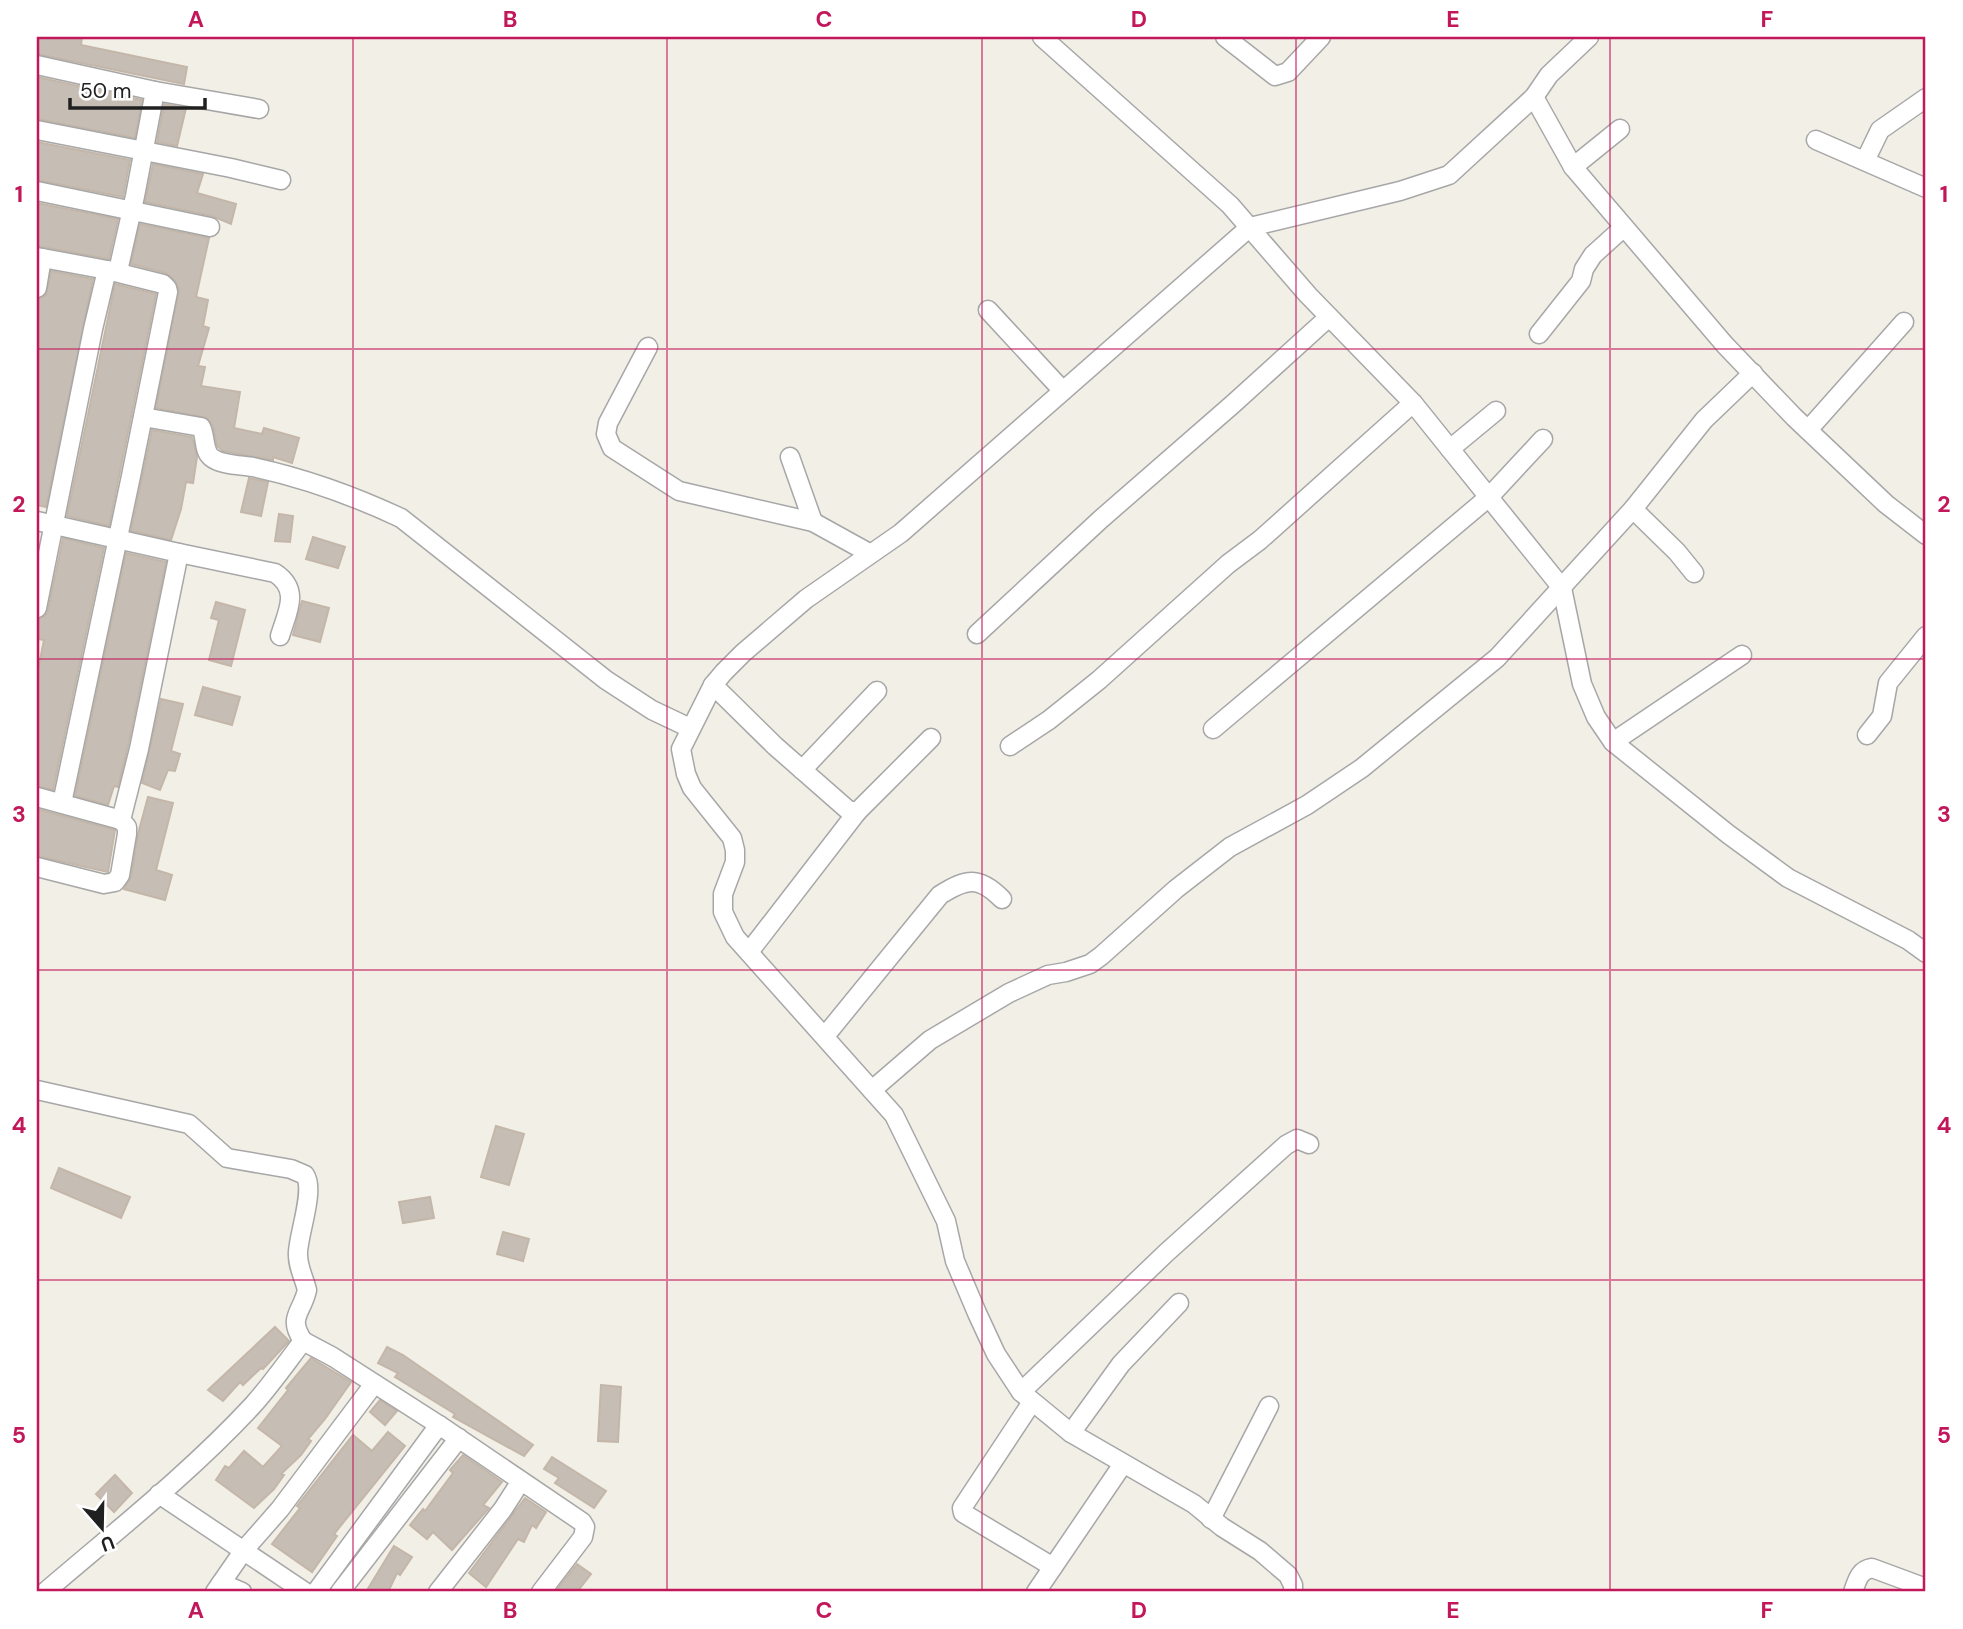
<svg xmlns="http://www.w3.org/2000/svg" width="1963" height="1629" viewBox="0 0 1963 1629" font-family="'DM Sans',sans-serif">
<rect width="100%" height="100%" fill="#f1efe6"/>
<g fill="#c6beb5" stroke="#c4b6a8" stroke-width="2">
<path d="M37,37H82L81,45L187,67L184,84L37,54Z"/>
<path d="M37,77L142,100L135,138L37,119Z"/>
<path d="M164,104L186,108L177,146L157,142Z"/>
<path d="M37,142L130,160L123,197L37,180Z"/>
<path d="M153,164L203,174L197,193L236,204L231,224L212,216L145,202Z"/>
<path d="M37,203L118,219L109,259L37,246Z"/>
<path d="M140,224L209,238L196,297L208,300L203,326L209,328L198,366L205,367L201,386L240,392L234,428L262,434L264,428L299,438L292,463L273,457V460L223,451L217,446L213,426L207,418L156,408L179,290L175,281L166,273L131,264Z"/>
<path d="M51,271L93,279L46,507L37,505V299L46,295Z"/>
<path d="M115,284L156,294L109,526L67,516Z"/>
<path d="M152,430L192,437L197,457L193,483L186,482L181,509L171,540L131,531Z"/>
<path d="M249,478L268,482L261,516L241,512Z"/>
<path d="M279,514L293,516L290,542L275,541Z"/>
<path d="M313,537L345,547L338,568L306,559Z"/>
<path d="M63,538L104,548L53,790L37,786V675L44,640L37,639V619L45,616L48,610Z"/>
<path d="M126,553L166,562L128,746L118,787L114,786L108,805L75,796Z"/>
<path d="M302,601L329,608L320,642L293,635Z"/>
<path d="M216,602L245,610L231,666L209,660L219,620L211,618Z"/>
<path d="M203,687L240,697L232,725L195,715Z"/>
<path d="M161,699L183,704L171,751L180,754L175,771L168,770L160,790L142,783Z"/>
<path d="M148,797L173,803L156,870L172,875L165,900L124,889L131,877L138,834Z"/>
<path d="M37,809L115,830L108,872L37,856Z"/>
<path d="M496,1126L524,1134L509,1185L481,1177Z"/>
<path d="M59,1168L130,1197L121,1218L51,1188Z"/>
<path d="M430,1197L434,1218L403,1223L399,1202Z"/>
<path d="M503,1232L529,1239L523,1261L497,1254Z"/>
<path d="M275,1327L289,1341L263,1369L261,1368L243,1385L240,1382L223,1401L208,1390Z"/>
<path d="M387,1347L403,1355L533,1445L524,1456L453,1417L455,1414L395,1377L398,1373L378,1363Z"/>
<path d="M311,1358L351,1382L325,1419L308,1439L311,1441L301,1455L281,1474L284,1475L274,1489L254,1508L216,1480L225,1466L229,1468L244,1451L263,1467L282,1446L258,1428L288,1390L286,1388Z"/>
<path d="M601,1385L621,1387L618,1442L598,1441Z"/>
<path d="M380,1400L397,1411L385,1425L370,1412Z"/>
<path d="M388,1432L405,1446L334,1534L337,1536L312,1572L272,1544L300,1508L297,1506L353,1435L372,1451Z"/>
<path d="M463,1455L502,1482L483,1505L489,1508L452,1550L433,1532L427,1539L410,1525L423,1509L425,1511L453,1473L450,1470Z"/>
<path d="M552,1457L606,1491L594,1508L555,1483L559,1478L544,1469Z"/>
<path d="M115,1475L132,1493L114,1512L96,1494Z"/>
<path d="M525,1498L546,1512L536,1528L532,1525L524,1542L518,1539L486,1587L469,1573Z"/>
<path d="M394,1546L412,1557L400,1575L397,1573L388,1592H366Z"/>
<path d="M577,1564L591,1574L577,1592H555Z"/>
</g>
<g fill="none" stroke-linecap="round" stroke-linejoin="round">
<defs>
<g id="minor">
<path d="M1042,37L1230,205L1308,295L1413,403L1450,449L1562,588L1582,684L1596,717L1613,742L1728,834L1788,878L1908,940L1926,953"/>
<path d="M1225,37L1275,76L1288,72L1321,37"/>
<path d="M37,65L155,91L135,196L118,271"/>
<path d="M155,91L259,109"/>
<path d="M1534,97L1573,167L1725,345L1794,417L1886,504L1926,535"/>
<path d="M37,130L231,168L281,180"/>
<path d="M1816,140L1926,188"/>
<path d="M1865,161L1880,130L1926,98"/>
<path d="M1573,167L1620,129"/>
<path d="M37,191L210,227"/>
<path d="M37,257L107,270"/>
<path d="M37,288L42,258"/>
<path d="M988,310L1063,391"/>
<path d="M1539,334L1581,281L1584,269L1593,255L1624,227"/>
<path d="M648,347L608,423L606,434L612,448L679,491L813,522L869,553"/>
<path d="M143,417L201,427C206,436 203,450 211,457C220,465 241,465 253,467C304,478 354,496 401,518L606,680L652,710L690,728"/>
<path d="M1808,430L1904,322"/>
<path d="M1450,449L1496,411"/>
<path d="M790,457L813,522"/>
<path d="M1633,509L1677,552L1694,573"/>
<path d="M37,521L179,553L139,749L121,820L127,827V834L120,875L115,882L104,884L37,867"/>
<path d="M179,553L275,573C301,590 287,612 280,636"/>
<path d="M37,608L93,329L107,270L163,284L167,288L168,292L131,476L62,803"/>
<path d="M977,634L1101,519L1233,404L1329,317"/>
<path d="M713,685L775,746L848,810L857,812L931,738"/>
<path d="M1213,729L1489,497L1543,439"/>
<path d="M1867,735L1882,716L1888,683L1926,636"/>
<path d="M1613,742L1742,655"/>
<path d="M1010,746L1049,720L1099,680L1228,564L1260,540L1413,403"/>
<path d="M802,770L877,691"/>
<path d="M37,797L121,820"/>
<path d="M749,952L857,812"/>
<path d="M825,1036L940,895C967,878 979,876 1002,899"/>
<path d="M37,1090L189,1124L227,1158L291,1169L305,1175C315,1190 299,1232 298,1252C297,1266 304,1277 307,1290C302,1313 287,1317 303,1341"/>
<path d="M872,1090L930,1040L1009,993L1048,975L1066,972L1090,964L1101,956L1176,889L1230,847L1307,805L1362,768L1497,658L1633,509L1704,420L1753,373"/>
<path d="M1021,1392L1166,1253L1286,1145L1297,1139L1309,1144"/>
<path d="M1032,1402L962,1508L963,1513L1053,1567"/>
<path d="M1071,1433L1121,1364L1179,1303"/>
<path d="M159,1494L305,1592"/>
<path d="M1211,1519L1269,1406"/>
<path d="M221,1583L242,1592"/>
<path d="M45,1592C115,1532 190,1473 253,1405C271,1385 287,1362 303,1341L333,1357L439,1425L582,1522L585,1527L583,1537L541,1592"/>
<path d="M215,1592L244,1550L280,1509L374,1384"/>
<path d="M316,1592L439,1425"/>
<path d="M340,1592L459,1438"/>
<path d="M438,1592L503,1509L521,1481"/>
<path d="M1036,1592L1123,1464"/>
<path d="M1293,1592V1585L1288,1575L1260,1551L1222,1527L1194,1504L1071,1433L1021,1392L996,1354L977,1313L955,1261L946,1221L894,1115L735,937L723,912V894L735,862V850L732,838L692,788L686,774L681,749L713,685L724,672L743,653L806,599L901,533L1250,227L1400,191L1449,175L1534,97L1549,75L1589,37"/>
<path d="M1853,1592C1857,1581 1859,1570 1872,1568L1926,1588"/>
</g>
</defs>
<use href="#minor" stroke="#a7a7a7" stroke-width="21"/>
<use href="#minor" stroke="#fff" stroke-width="18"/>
</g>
<path fill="none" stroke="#c2185b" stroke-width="2" stroke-opacity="0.55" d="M353,37V1592M667,37V1592M982,37V1592M1296,37V1592M1610,37V1592M37,349H1926M37,659H1926M37,970H1926M37,1280H1926"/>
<rect width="1963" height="1629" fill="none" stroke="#ffffff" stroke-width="77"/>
<g transform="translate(102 1528) rotate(160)" stroke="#ffffff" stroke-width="5" paint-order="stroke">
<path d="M0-5L12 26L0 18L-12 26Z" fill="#202020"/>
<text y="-10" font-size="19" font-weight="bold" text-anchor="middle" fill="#202020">U</text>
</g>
<path d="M70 98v10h135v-10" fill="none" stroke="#202020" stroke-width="3.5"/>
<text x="80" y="98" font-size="21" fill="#202020" stroke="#ffffff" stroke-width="5" paint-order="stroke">50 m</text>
<rect x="38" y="38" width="1886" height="1552" fill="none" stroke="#c2185b" stroke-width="2.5"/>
<g font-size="23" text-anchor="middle" font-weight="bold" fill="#c2185b">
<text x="196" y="27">A</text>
<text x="510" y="27">B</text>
<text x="824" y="27">C</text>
<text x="1139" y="27">D</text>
<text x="1453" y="27">E</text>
<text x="1767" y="27">F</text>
<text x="19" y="202">1</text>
<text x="1944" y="202">1</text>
<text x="19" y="512">2</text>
<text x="1944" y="512">2</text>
<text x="19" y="822">3</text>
<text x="1944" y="822">3</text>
<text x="19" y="1133">4</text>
<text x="1944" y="1133">4</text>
<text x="19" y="1443">5</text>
<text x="1944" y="1443">5</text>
<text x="196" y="1618">A</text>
<text x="510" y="1618">B</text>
<text x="824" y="1618">C</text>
<text x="1139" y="1618">D</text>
<text x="1453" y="1618">E</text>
<text x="1767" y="1618">F</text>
</g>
</svg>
